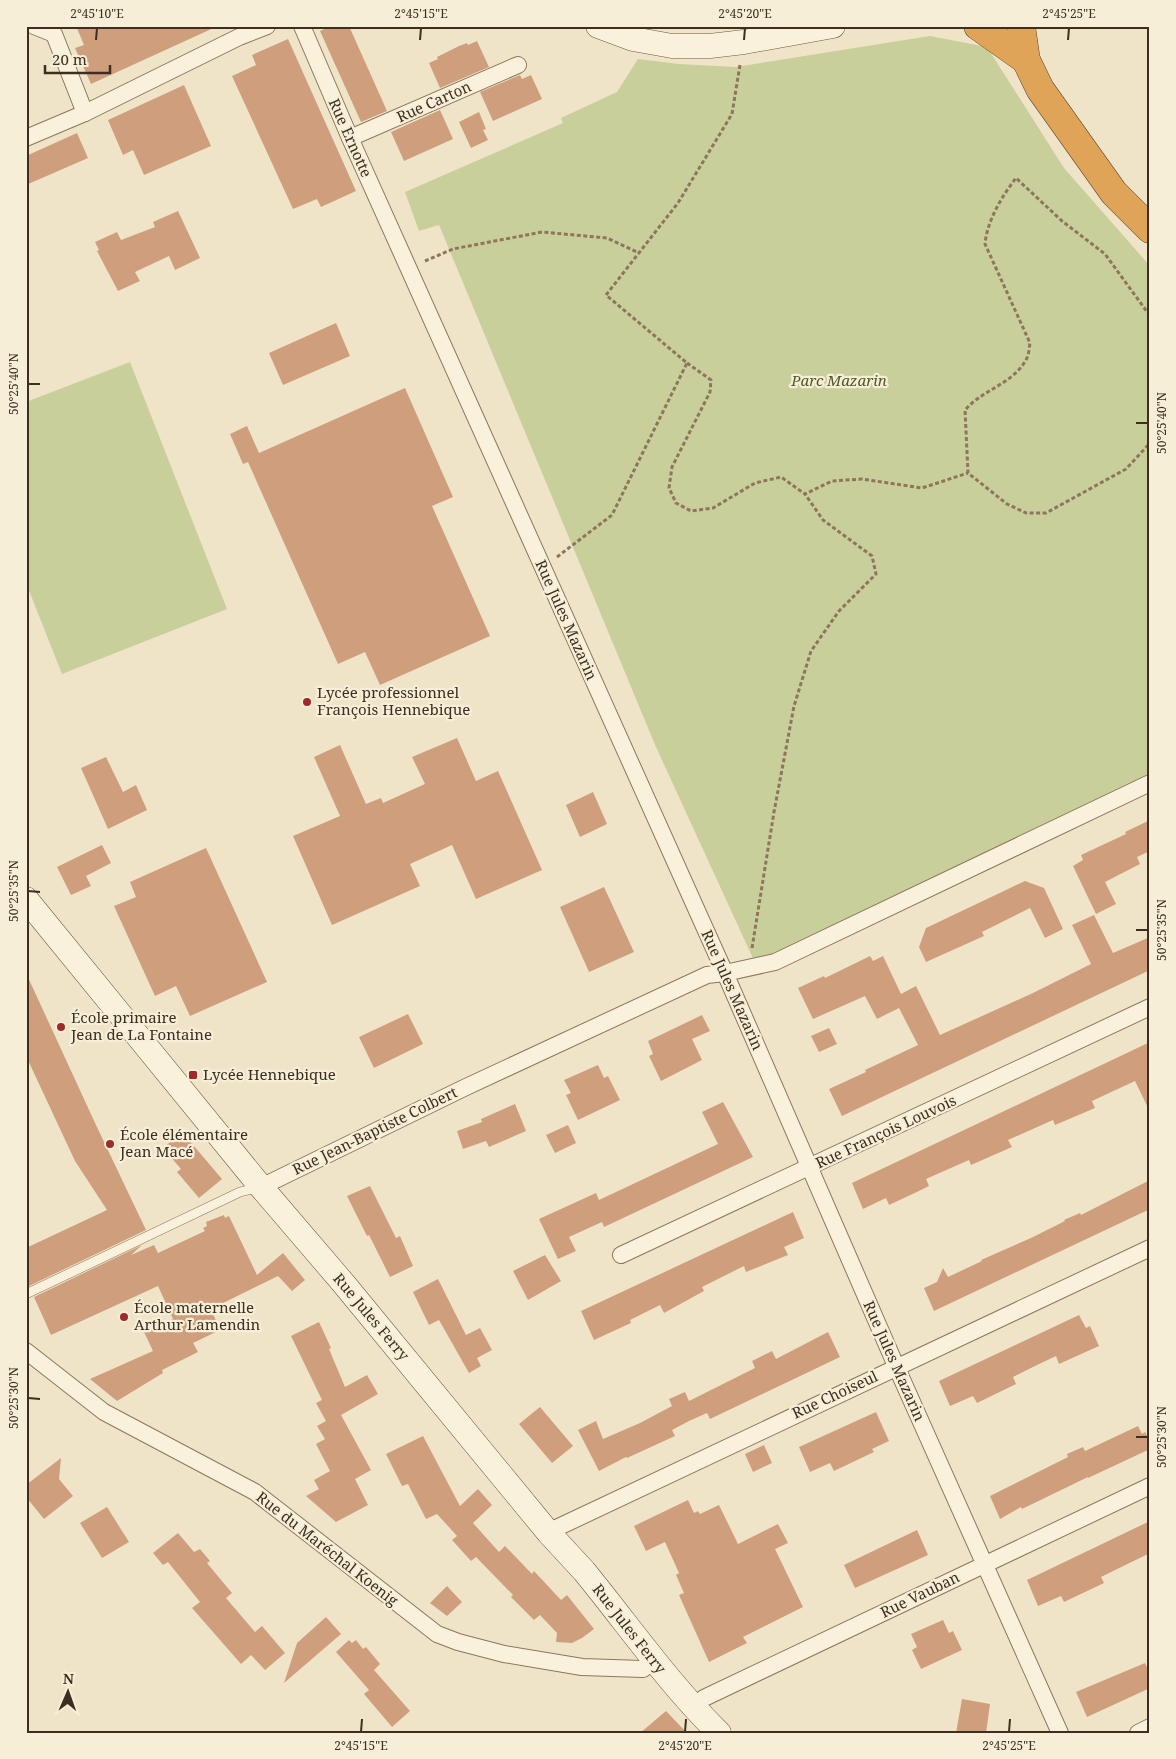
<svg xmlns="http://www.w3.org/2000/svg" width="1176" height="1759" viewBox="0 0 1176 1759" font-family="'Noto Serif',serif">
<rect width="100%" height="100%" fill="#f0e4c8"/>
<g fill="#c9cf9b">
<path d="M930,36L987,47L1064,168L1150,266V775L756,965L656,747L439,225L419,231L405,192L563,123L561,118L617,92L638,59L679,64L736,67Z"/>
<path d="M130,362L227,609L62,674L26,583V402Z"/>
</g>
<g fill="#cf9f7d">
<path d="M76,26H218L91,84L75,48L84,45Z"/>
<path d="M331,26H349L387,111L361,122L320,31Z"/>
<path d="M288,39L356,191L321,207L317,199L293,209L232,76L256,65L252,55Z"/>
<path d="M477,41L489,67L440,88L429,63L438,59L437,57L459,46L467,43L468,45Z"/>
<path d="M520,75L522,79L531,75L542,99L493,121L480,92Z"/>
<path d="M184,85L211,146L144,175L133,150L123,155L108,120Z"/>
<path d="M440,110L453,139L404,161L391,132Z"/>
<path d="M479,112L486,129L483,130L488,140L471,148L459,122Z"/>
<path d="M77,133L88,158L26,185V156Z"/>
<path d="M178,211L200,258L175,270L169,256L135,272L140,281L118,291L97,251L99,250L95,242L117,232L121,240L155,227L153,222Z"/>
<path d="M336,323L350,356L283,385L269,353Z"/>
<path d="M405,388L453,497L432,506L490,636L380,685L365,652L338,664L248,462L243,464L230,434L247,426L259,453Z"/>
<path d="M457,738L476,781L498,771L542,870L476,899L452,845L410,864L420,886L332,925L293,836L340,816L314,757L340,745L366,804L381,798L383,803L425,784L412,757Z"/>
<path d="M106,757L123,792L136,785L147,810L108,829L81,768Z"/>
<path d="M593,792L607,824L580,837L566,805Z"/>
<path d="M1150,820V851L1137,857L1140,864L1105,882L1116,904L1096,914L1073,866L1083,860L1081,855L1126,834L1125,832Z"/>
<path d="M102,845L111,863L86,876L91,886L71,895L57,867Z"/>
<path d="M206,848L267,982L190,1016L176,986L155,996L114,906L136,897L130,882Z"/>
<path d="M1025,881L1044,888L1063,929L1045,938L1030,908L982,932L984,936L926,962L919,947L926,928Z"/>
<path d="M604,887L634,952L589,972L560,907Z"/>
<path d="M1094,915L1113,953L1150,937V970L842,1116L829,1089L866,1072L865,1070L918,1045L899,1008L877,1019L865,996L813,1019L798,988L824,976L825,978L870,956L873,961L883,956L901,994L916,986L940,1035L1033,993L1091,964L1072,925Z"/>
<path d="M26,973L96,1125L146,1230L29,1286L26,1280V1248L107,1210L75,1161L26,1056Z"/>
<path d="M408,1014L423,1044L374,1068L359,1037Z"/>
<path d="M702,1015L710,1031L692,1039L702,1060L661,1081L649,1056L653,1054L648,1041Z"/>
<path d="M829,1028L837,1044L819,1052L811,1036Z"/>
<path d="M1150,1042V1112L1135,1081L1092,1101L1095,1108L1055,1125L1053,1120L1008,1140L1012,1147L971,1165L969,1160L926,1179L929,1186L919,1191L889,1205L886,1198L863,1209L852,1183Z"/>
<path d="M598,1065L604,1078L608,1076L620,1100L578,1120L566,1095L571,1093L564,1080Z"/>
<path d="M723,1102L753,1157L604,1227L602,1222L569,1237L576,1251L558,1259L539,1219L596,1193L599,1200L718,1144L702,1112Z"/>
<path d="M515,1104L526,1131L489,1147L486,1141L463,1149L457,1131L482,1122L481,1119Z"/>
<path d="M568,1125L576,1143L555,1153L546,1135Z"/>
<path d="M182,1132L222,1179L199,1198L177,1172L181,1169L163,1148Z"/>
<path d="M1150,1180V1209L934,1311L924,1288L937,1282L943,1268L948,1277L982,1261L981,1260L1031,1238L1065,1221L1064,1220L1080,1213L1081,1215Z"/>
<path d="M370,1186L396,1238L400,1236L413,1266L390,1277L369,1235L367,1236L347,1196Z"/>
<path d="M793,1212L804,1238L784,1247L788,1255L746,1272L744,1266L702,1287L704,1291L664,1313L660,1305L630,1320L631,1323L594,1340L581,1311Z"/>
<path d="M224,1215L225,1218L229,1216L257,1275L283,1253L305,1280L292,1291L278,1276L211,1309L220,1330L193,1343L198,1352L162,1370L163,1373L117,1401L90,1379L153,1351L144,1332L173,1319L158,1286L51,1335L34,1297L142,1245L131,1255L154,1245L158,1253L205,1231L203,1228L207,1226L206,1222Z"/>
<path d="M545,1255L561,1281L528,1300L513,1271Z"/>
<path d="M438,1279L466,1335L480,1328L492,1350L477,1358L481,1366L469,1373L439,1320L429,1325L413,1292Z"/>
<path d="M1079,1315L1086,1328L1090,1326L1099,1346L1059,1364L1056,1356L1035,1366L1013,1377L1016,1384L977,1403L973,1396L950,1406L939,1381Z"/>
<path d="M319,1322L331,1348L329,1349L345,1387L367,1375L378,1394L341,1415L371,1470L355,1479L368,1505L336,1522L306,1496L319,1489L314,1480L330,1471L316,1444L325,1439L317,1426L326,1421L316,1403L322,1400L291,1336Z"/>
<path d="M828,1332L840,1357L710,1419L707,1413L689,1421L672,1430L675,1436L627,1458L626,1457L599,1471L578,1430L596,1421L603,1439L640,1423L672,1406L669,1399L685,1392L689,1401L755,1368L752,1361L772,1351L776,1359Z"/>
<path d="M540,1407L573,1446L552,1463L519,1424Z"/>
<path d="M876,1412L889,1441L872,1449L874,1452L834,1471L830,1463L810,1472L799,1447Z"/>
<path d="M1138,1426L1142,1434L1145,1432L1150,1441V1449L1088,1478V1477L1022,1509L1021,1507L1000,1519L990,1496L1068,1457L1067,1454L1083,1447L1085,1451Z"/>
<path d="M423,1436L460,1506L478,1489L492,1505L473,1523L499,1552L505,1546L532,1574L534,1571L561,1600L567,1595L594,1629L582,1638L572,1643L556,1642L557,1633L540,1615L534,1620L511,1597L513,1595L476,1557L471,1561L452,1540L457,1536L437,1514L426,1519L408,1484L402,1486L386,1454Z"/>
<path d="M764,1445L772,1463L753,1472L745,1454Z"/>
<path d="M61,1458L59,1479L73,1496L44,1519L26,1497V1485Z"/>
<path d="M688,1500L694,1513L698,1511L700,1514L719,1505L738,1544L778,1524L788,1543L775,1549L803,1607L743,1637L747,1643L709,1662L679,1595L684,1593L676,1575L679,1573L665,1542L646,1551L634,1526Z"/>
<path d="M107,1507L129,1542L102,1558L80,1523Z"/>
<path d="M1150,1521V1553L1101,1577L1104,1583L1064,1602L1061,1596L1038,1606L1027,1580Z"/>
<path d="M917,1530L928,1555L855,1588L844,1565Z"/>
<path d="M178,1533L194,1552L200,1549L210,1561L207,1563L232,1593L226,1598L255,1632L262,1626L285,1653L265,1670L251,1655L241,1664L192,1608L200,1602L168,1562L163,1565L153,1553Z"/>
<path d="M447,1586L462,1602L447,1616L430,1603Z"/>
<path d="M326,1617L341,1634L284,1683L297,1643Z"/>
<path d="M943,1620L949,1633L953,1631L962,1650L921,1669L912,1650L917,1647L911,1634Z"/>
<path d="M349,1640L352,1643L356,1640L363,1649L366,1647L380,1664L374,1670L410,1711L392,1727L364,1694L369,1690L336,1652Z"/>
<path d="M1145,1663L1150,1674V1688L1087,1717L1076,1692Z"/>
<path d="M962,1699L990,1704L986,1733H956Z"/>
<path d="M666,1711L687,1733H640Z"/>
</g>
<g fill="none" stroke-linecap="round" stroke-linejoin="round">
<defs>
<path id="lane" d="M26,1294L240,1192L260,1187"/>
<g id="street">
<path d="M34,26L54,34L85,113"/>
<path d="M302,26L350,138L725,973L896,1366L1060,1733"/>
<path d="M26,138L85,113L239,37L267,26"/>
<path d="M350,138L518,65"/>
<path d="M261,1187L466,1087L707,975L725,973L775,962L1150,783"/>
<path d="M621,1255L1150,1007"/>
<path d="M26,1351L104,1412L255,1492L437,1634L458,1642L504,1654L582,1667L643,1669L654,1661"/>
<path d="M548,1532L1150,1248"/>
<path d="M693,1708L704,1698L1150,1486"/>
<path d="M1138,1733L1150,1727"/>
</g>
<g id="secondary">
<path d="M598,26L633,39L672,46H710L744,42L833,26"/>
<path d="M26,899L261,1187L344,1284L548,1532C560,1545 572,1558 584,1571C629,1626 668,1683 719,1733"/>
</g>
<g id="highway">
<path d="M978,26L1026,60"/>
<path d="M1021,26L1026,60L1040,89L1114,193L1150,229"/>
</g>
</defs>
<use href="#lane" stroke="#8d765c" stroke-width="10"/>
<use href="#street" stroke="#8d765c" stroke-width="18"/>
<use href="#secondary" stroke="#6f573f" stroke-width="25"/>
<use href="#highway" stroke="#5b4430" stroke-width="29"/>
<g stroke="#8d765c" stroke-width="3" stroke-dasharray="4 2.5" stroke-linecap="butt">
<path d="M425,261L453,249L542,232L607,238L639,253"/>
<path d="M1150,316L1105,254L1062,221L1016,178C1002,196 987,221 985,244L1030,343C1029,348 1029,354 1027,358C1014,384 983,389 965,410L968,473L1007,504L1026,513H1046L1126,469L1150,443"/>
<path d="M687,363L711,380L710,392L672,467L669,488L676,503L691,511L713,508L755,483L781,477L805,494L832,481L862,479L922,488L968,473"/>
<path d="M557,557L612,515L687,363L606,295L678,203L732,114L740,65"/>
<path d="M752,948L774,812L794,706L811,651L839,611L876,574L872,556L823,520L805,494"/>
</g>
<use href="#lane" stroke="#faf1dc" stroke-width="9"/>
<use href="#street" stroke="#faf1dc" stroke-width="16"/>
<use href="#secondary" stroke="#faf1dc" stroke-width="24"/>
<use href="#highway" stroke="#e0a458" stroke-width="28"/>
</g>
<path fill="none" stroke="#3d2e20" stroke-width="2" d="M96,40L97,28M420,40L421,28M744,40L745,28M1068,40L1069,28M28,384H40M1136,423H1148M28,891L40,892M1136,930H1148M28,1398L40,1399M1136,1437H1148M361,1732L362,1719M685,1732L686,1719M1009,1732L1010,1719"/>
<g fill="#9e2a2b" stroke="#f7eed8" stroke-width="2">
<circle cx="307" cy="702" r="5"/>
<circle cx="61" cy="1027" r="5"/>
<rect x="188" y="1070" width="10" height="10" rx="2.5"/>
<circle cx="110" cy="1144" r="5"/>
<circle cx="124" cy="1317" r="5"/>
</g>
<g text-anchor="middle" stroke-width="4.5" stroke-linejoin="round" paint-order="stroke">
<g font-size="15" fill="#3d2e20" stroke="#f7eed8">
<text transform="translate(434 102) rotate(-24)" y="5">Rue Carton</text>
<text transform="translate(350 138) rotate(66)" y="5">Rue Ernotte</text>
<text transform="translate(566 620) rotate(66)" y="5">Rue Jules Mazarin</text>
<text transform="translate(732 990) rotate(66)" y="5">Rue Jules Mazarin</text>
<text transform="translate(375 1131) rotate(-26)" y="5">Rue Jean-Baptiste Colbert</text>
<text transform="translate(886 1132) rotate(-25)" y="5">Rue François Louvois</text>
<text transform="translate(371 1317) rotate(50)" y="5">Rue Jules Ferry</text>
<text transform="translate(894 1361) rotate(66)" y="5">Rue Jules Mazarin</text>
<text transform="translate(835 1395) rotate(-25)" y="5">Rue Choiseul</text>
<text transform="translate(327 1549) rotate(38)" y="5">Rue du Maréchal Koenig</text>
<text transform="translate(920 1595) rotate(-26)" y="5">Rue Vauban</text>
<text transform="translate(629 1629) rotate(52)" y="5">Rue Jules Ferry</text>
</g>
<g font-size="15" font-style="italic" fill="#4d5a26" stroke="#f7eed8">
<text x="839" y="386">Parc Mazarin</text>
</g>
<g font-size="15" fill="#3d2e20" stroke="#f7eed8" text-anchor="start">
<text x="317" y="698">Lycée professionnel<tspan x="317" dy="17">François Hennebique</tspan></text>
<text x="71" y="1023">École primaire<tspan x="71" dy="17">Jean de La Fontaine</tspan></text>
<text x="203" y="1080">Lycée Hennebique</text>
<text x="120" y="1140">École élémentaire<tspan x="120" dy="17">Jean Macé</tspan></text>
<text x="134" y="1313">École maternelle<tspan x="134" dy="17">Arthur Lamendin</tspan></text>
</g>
</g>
<rect width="1176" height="1759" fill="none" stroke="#f7eed8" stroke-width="55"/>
<g transform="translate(68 1692) rotate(2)" stroke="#f7eed8" stroke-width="4" paint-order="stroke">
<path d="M0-4L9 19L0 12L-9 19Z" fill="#3d2e20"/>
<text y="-8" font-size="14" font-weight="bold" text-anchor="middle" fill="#3d2e20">N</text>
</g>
<path d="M45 65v8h65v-8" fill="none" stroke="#3d2e20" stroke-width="2.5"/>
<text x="52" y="65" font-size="15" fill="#3d2e20" stroke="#f7eed8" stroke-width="4" paint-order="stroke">20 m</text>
<rect x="28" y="28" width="1120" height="1704" fill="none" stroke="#3d2e20" stroke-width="2"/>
<g font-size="12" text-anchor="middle" fill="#3d2e20">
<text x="97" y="18">2°45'10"E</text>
<text x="421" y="18">2°45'15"E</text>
<text x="745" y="18">2°45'20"E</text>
<text x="1069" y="18">2°45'25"E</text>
<text transform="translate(14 384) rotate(-90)" y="4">50°25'40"N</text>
<text transform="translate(1162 423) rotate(-90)" y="4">50°25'40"N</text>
<text transform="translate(14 891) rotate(-90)" y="4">50°25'35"N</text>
<text transform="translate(1162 930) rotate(-90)" y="4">50°25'35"N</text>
<text transform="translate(14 1398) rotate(-90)" y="4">50°25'30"N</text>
<text transform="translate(1162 1437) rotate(-90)" y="4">50°25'30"N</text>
<text x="361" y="1750">2°45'15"E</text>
<text x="685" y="1750">2°45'20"E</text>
<text x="1009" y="1750">2°45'25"E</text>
</g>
</svg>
